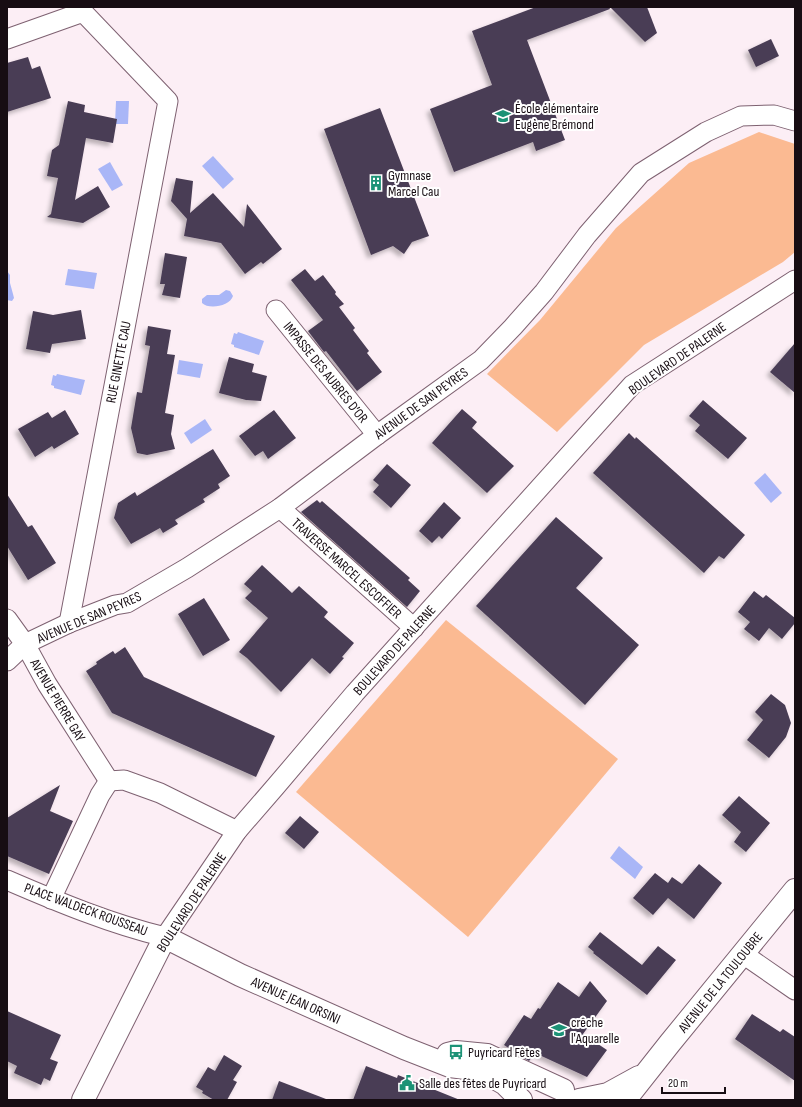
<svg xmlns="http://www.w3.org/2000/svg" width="802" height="1107" viewBox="0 0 802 1107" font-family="'Sofia Sans Condensed',sans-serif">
<defs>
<filter id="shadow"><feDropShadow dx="-3.5" dy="3.5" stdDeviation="2" flood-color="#0004"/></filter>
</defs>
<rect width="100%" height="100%" fill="#fceef5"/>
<g fill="#fbba92">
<path d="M759,132L795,144V252L783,262L644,345L557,432L487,374L540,320L616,228L689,163Z"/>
<path d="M446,620L618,759L468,937L296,792Z"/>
</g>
<g fill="#a9b6f7">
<path d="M116,101H129L128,124H115Z"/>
<path d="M213,156L234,179L223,189L202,166Z"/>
<path d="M110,162L123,185L112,191L98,169Z"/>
<path d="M68,269L97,273L94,289L65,285Z"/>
<path d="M7,271L10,275V283L13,294L14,298L12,301L7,300Z"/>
<path d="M226,290L230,291L233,296C230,306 209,310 202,303V299L207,295H219Z"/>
<path d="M238,332L264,341L259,355L234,347V345L231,344L234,333L237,334Z"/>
<path d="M179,360L203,364L200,378L177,374Z"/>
<path d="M57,374L85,380L81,395L54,388V386L51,385L53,375L56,376Z"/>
<path d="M205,419L212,430L191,444L184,433Z"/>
<path d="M765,473L782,493L771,503L754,483Z"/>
<path d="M619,846L643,867L635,879L610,858Z"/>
</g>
<g fill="#4a3d55" filter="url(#shadow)">
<path d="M536,7H609L610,9L527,40L565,140L536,151L533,142L454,172L430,109L492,85L472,31Z"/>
<path d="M610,7H647L657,33L645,42Z"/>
<path d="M771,39L779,56L756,67L748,50Z"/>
<path d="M28,57L32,69L40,66L51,98L7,112V63Z"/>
<path d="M68,101L85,105L84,112L117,119L113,143L86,138L75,200L98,186L110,207L83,223L47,217L51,214L58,178L47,176L52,150L59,145Z"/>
<path d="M380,108L429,236L412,242L404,254L393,246L371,255L324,129Z"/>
<path d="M176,178L193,181L190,213L213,193L244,227L247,204L282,249L263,264L261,262L245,274L221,243L184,236L187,219L171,201Z"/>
<path d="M165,253L187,257L180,298L162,295L165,284H160Z"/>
<path d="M305,269L315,281L323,275L336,292L335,294L344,304L339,307L355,328L353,330L369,351L367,353L382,372L357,391L326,351L324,352L308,331L323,320L291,280Z"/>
<path d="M81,310L86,339L52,344L50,353L26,349L33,311L53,315Z"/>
<path d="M148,326L171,330L167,354L175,355L165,413L174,415L171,434L175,449L147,455L137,453L131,428L137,392L142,393L150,346L145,345Z"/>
<path d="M795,343V393L770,372Z"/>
<path d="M229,357L254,364L252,372L267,376L261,401L246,400L219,393Z"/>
<path d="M703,400L747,438L728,459L695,431L700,425L689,416Z"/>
<path d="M462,409L477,422L472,428L514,466L487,493L432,443Z"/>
<path d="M65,410L79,434L54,449L52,446L35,457L18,429L48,412L52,418Z"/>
<path d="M274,410L296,438L268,459L263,451L255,456L239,436Z"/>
<path d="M629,433L635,439L636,437L745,535L724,559L719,556L704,573L593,473Z"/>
<path d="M213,449L230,476L218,484L220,488L203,499L205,502L175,520L178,524L163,533L160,528L131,544L114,518L118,503L135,492L137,496Z"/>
<path d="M387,464L411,485L391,508L373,492L379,485L373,480Z"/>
<path d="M7,494L28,527L32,525L56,563L28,580L7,546Z"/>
<path d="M317,500L320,503L322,501L410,578L408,580L420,591L407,607L301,512Z"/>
<path d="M444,502L461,518L442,539L439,536L432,543L419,531Z"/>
<path d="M556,517L603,558L576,588L639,645L585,705L476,606Z"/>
<path d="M262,565L292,593L299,586L328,612L324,617L354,643L342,657L344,658L330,674L312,658L281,692L247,658L239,652L268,618L245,598L252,591L244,584Z"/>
<path d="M754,591L763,598L766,595L795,618V623L782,639L769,628L759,641L744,629L750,622L738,612Z"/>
<path d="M204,598L230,640L203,656L178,614Z"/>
<path d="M125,647L144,677L275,736L256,777L112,713L86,671L97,664L96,662L113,651L115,654Z"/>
<path d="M771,694L785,705L791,723L786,737L769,758L747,740L763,720L755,712Z"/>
<path d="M60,785L50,811L73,821L49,874L7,856V818Z"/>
<path d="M739,796L770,823L746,852L734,842L741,832L722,815Z"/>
<path d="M300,816L319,832L304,849L285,833Z"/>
<path d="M699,864L722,883L694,919L668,898L653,915L633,898L655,873L668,883L672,877L682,884Z"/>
<path d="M600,932L642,965L658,946L676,960L647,995L593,953L594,952L588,947Z"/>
<path d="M590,981L607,1001L583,1034L607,1050L587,1077L535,1053L529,1061L504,1045L524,1015L531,1019L538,1008L540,1009L558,982L579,997Z"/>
<path d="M7,1011L61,1035L50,1059L58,1062L50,1081L44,1078L41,1085L14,1073L17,1066L7,1061Z"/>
<path d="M752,1014L780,1032L783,1029L795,1037V1081L735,1039Z"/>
<path d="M224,1055L242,1066L233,1080L237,1082L227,1100H214L202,1093L203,1091L196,1087L208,1067L215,1071Z"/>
<path d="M366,1066L397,1078L398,1075L460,1100H353Z"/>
<path d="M279,1081L326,1099V1100H272Z"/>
</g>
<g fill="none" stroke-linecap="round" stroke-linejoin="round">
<defs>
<g id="street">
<path d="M7,39L83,12L168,101L69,623"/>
<path d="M276,310L377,435"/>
<path d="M280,508L414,628"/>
<path d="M7,619L25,644L47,684L109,781"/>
<path d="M7,661L25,644L69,623L115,605L127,603L187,568L280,508L377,435L481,360L513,327L544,292L587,235L641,173L706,132L741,116L774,115L795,121"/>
<path d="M109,781L124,780L160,793L237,831"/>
<path d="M7,880C58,902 111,924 165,937L237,831L276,786L355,693L632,385L795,280"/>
<path d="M51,899L100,795L109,781"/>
<path d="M743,954L795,990"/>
</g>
<g id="secondary">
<path d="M448,1054L456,1052L487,1055L563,1090"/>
<path d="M83,1100L165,937L240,975L404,1048L450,1066L481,1070L505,1084L521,1100"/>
<path d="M579,1100L608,1094L639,1077"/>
<path d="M625,1100L670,1043L795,890"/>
</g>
</defs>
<use href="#street" stroke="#7e6171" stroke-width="21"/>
<use href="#secondary" stroke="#7e6171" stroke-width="24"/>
<use href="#street" stroke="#fff" stroke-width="19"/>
<use href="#secondary" stroke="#fff" stroke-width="22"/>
</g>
<defs>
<symbol id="school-bare" viewBox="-9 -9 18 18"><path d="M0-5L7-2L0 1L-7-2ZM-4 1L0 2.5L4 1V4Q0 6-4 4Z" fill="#1c9276" stroke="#fff" stroke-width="2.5" paint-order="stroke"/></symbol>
<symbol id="building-bare" viewBox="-9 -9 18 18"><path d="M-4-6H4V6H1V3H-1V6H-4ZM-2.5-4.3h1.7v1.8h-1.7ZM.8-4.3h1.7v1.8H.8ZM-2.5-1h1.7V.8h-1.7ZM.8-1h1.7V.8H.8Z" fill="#1c9276" stroke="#fff" stroke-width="2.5" paint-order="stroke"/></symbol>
<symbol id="bus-bare" viewBox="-9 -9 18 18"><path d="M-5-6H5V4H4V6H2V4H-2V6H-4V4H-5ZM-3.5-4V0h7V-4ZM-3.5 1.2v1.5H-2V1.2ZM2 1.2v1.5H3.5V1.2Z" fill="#1c9276" stroke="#fff" stroke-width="2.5" paint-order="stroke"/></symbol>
<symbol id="civic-bare" viewBox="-9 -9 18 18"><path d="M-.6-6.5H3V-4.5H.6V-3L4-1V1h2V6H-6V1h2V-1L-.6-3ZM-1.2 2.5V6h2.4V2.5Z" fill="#1c9276" stroke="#fff" stroke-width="2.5" paint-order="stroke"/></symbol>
</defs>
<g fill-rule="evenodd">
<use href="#school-bare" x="492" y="105" width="22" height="22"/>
<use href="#building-bare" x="365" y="172" width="22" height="22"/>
<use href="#school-bare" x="548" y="1019" width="22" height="22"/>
<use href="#bus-bare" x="445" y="1041" width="22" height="22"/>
<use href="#civic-bare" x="396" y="1072" width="22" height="22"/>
</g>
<g text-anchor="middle" stroke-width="4" stroke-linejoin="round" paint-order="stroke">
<g font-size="14" fill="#170d13" stroke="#fff" text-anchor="start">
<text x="515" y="113">École élémentaire<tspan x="515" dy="16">Eugène Brémond</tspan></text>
<text x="388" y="180">Gymnase<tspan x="388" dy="16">Marcel Cau</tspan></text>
<text x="571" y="1027">crêche<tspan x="571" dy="16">l'Aquarelle</tspan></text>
<text x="468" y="1057">Puyricard Fêtes</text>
<text x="419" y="1088">Salle des fêtes de Puyricard</text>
</g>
<g font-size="14" fill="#170d13" stroke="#fff">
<text transform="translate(677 358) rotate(-35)" y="5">BOULEVARD DE PALERNE</text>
<text transform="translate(118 362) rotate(-79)" y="5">RUE GINETTE CAU</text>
<text transform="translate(326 372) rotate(51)" y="5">IMPASSE DES AUBRES D’OR</text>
<text transform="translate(421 403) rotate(-36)" y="5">AVENUE DE SAN PEYRES</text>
<text transform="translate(347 568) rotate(42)" y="5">TRAVERSE MARCEL ESCOFFIER</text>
<text transform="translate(89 617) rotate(-23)" y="5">AVENUE DE SAN PEYRES</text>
<text transform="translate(394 650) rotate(-48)" y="5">BOULEVARD DE PALERNE</text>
<text transform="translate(58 700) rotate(59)" y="5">AVENUE PIERRE GAY</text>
<text transform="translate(191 902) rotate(-57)" y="5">BOULEVARD DE PALERNE</text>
<text transform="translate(86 909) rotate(20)" y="5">PLACE WALDECK ROUSSEAU</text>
<text transform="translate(720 982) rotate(-51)" y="5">AVENUE DE LA TOULOUBRE</text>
<text transform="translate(296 1000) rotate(24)" y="5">AVENUE JEAN ORSINI</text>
</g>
</g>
<rect width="802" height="1107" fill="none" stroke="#170d13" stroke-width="16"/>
<path d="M662 1087v6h63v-6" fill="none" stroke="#170d13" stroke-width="2"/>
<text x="668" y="1087" font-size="12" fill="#170d13" stroke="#ffffff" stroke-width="3" paint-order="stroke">20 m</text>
</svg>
